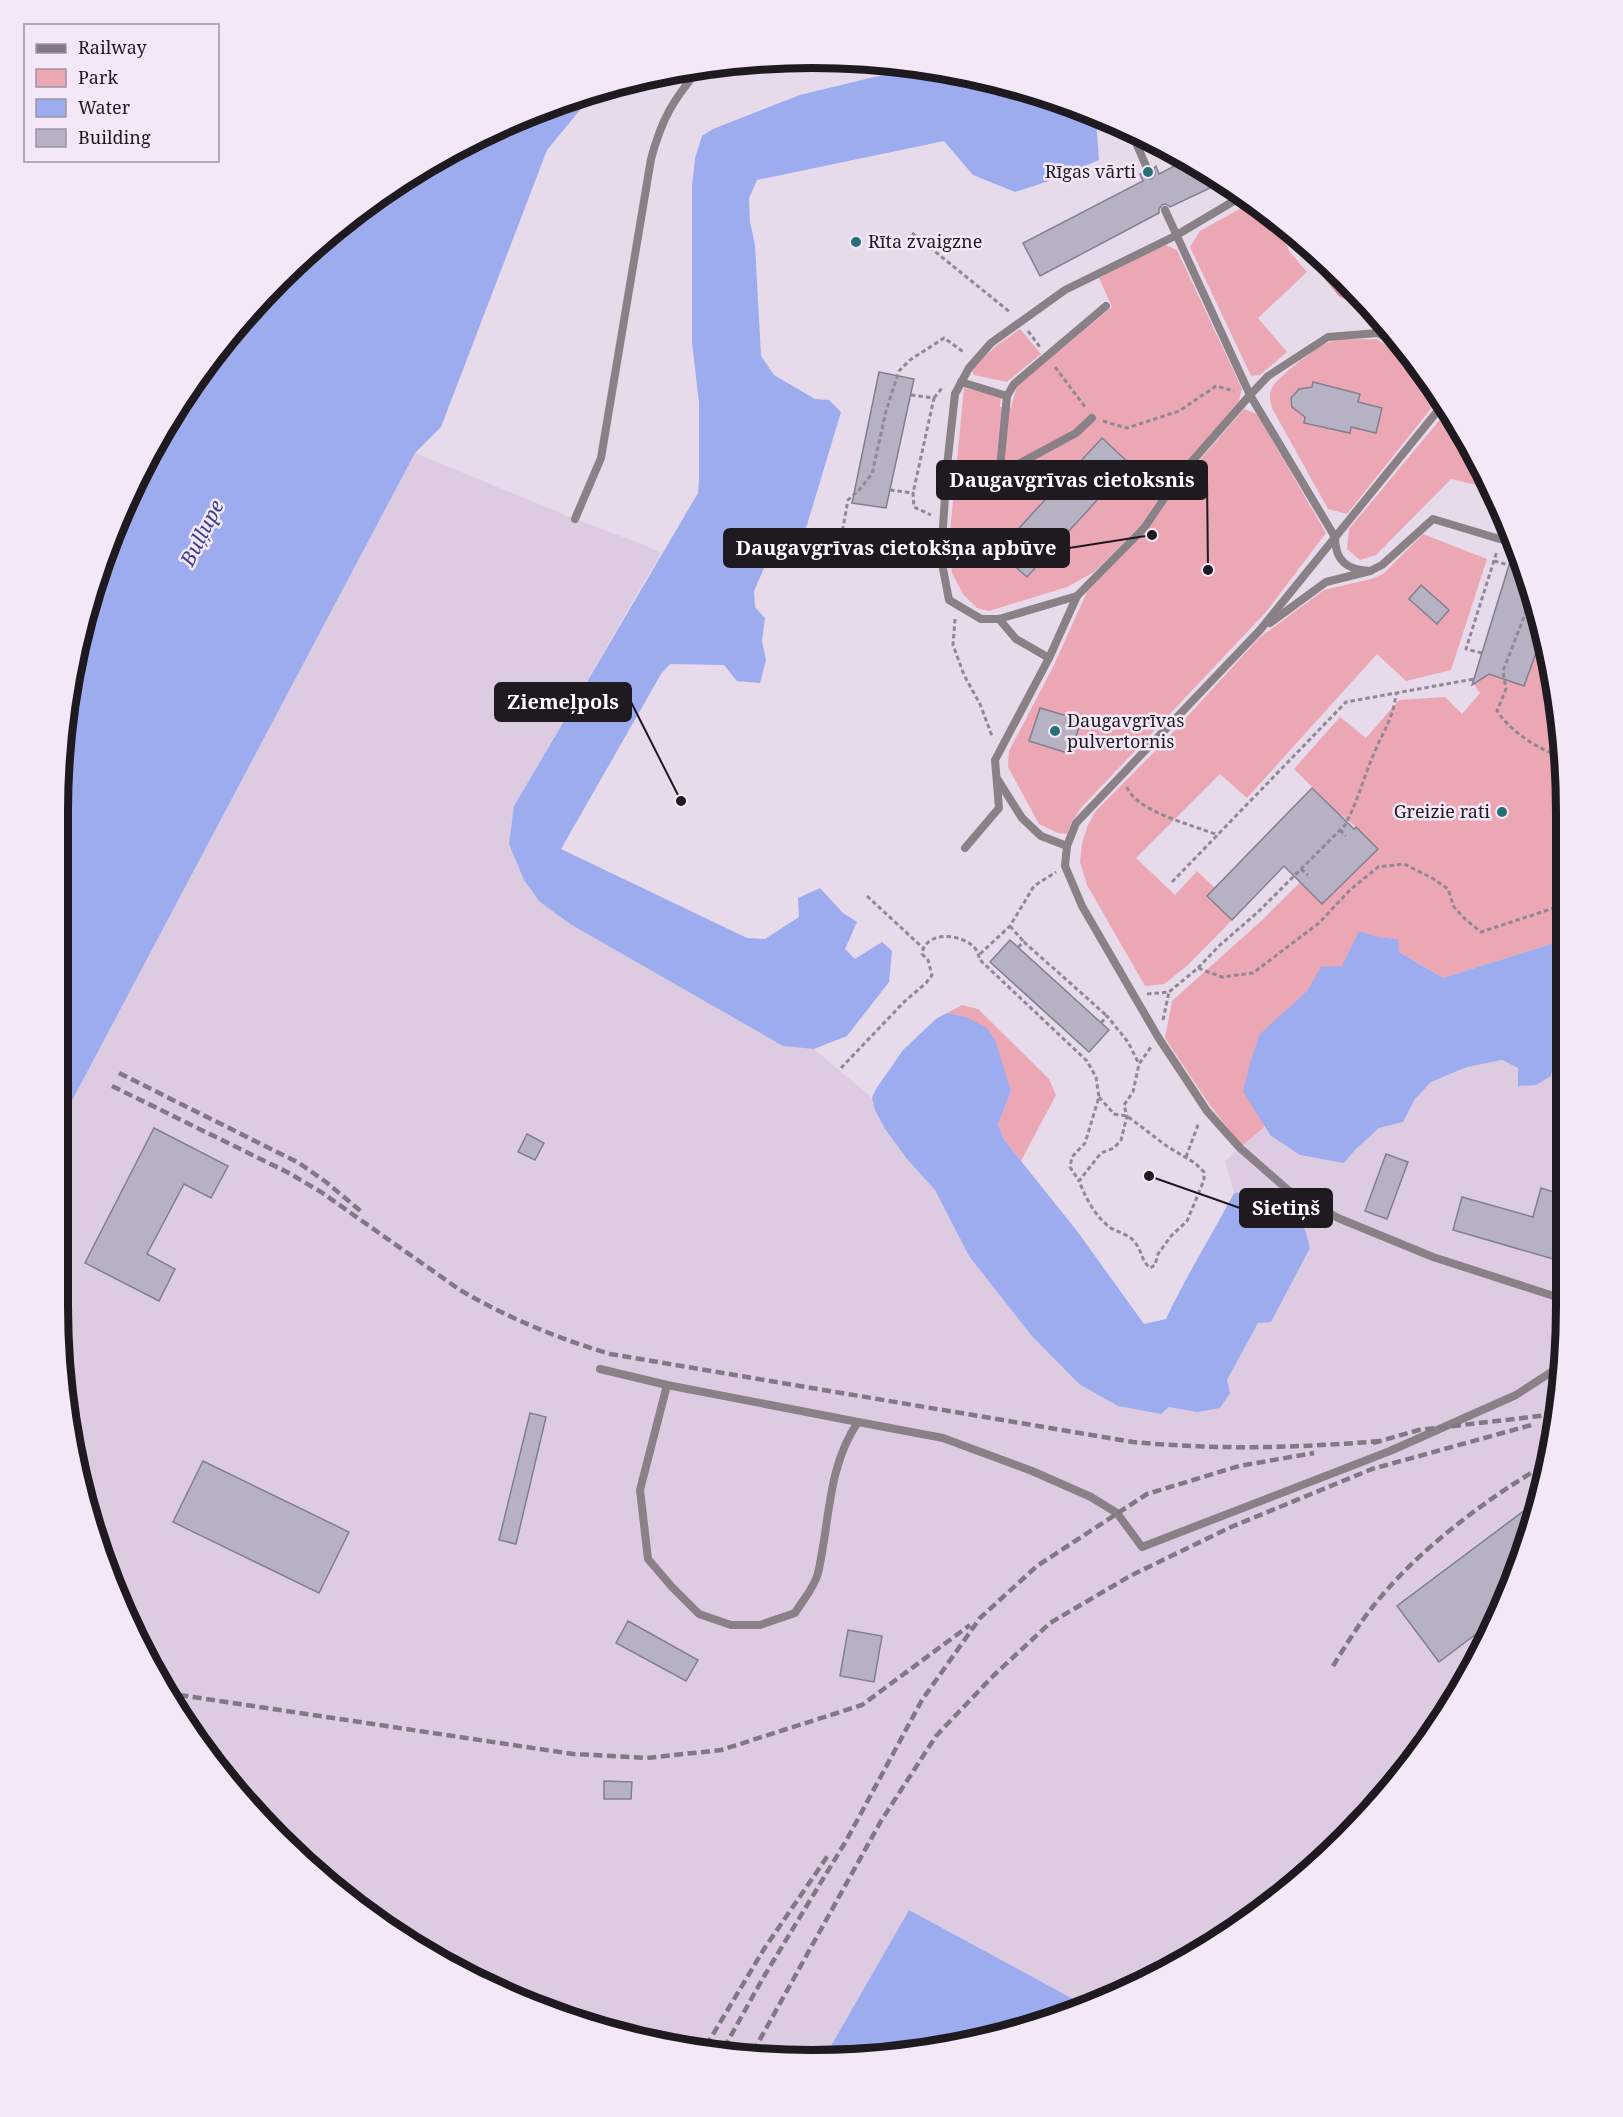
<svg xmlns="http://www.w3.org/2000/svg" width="1623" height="2117" viewBox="0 0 1623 2117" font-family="'Noto Serif',serif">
<rect width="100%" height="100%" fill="#e7daea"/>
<path fill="#ddcbe1" d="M415,453L575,519L647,546L661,553L514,806L540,902L570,924L783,1046L814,1049L872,1098L875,1110L885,1129L907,1159L935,1190L969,1256L1031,1335L1079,1384L1197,1412L1227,1380L1258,1323L1271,1321L1310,1248L1305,1229L1248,1192L1234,1193L1225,1161L1264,1127L1270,1135L1344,1163L1355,1150L1379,1128L1403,1122L1415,1099L1431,1082L1467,1067L1502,1060L1518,1068L1551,1076L1555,1052L1560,1050L1559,1404L1526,1548L1439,1724L1345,1839L1230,1933L1101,2002L1088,2007L909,1910L824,2058L812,2060L617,2034L435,1959L278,1839L158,1683L83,1501L57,1306L58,1127Z"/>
<g fill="#eca7b5">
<path d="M1252,202L1280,225L1289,251L1307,272L1258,318L1287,352L1260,375L1251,376L1190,247L1200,231Z"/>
<path d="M1165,245L1177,250L1242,389L1239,401L1177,473L1140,526L1094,572L1067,587L989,611L977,608L963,594L952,573L949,543L964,388L1001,396L1000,407L1011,408L1017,386L1112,307L1099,278Z"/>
<path d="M1020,329L1041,354L1007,382L974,375L971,369L996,346Z"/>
<path d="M1377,339L1415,364L1441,396L1347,514L1328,509L1273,410C1270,402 1268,395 1272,388C1277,377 1319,345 1330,342C1343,338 1364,340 1377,339Z"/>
<path d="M1244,409L1257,414L1326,533L1266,612L1081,808L1071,823L1067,834L1058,833L1039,824L1008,767L1009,751L1053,667L1087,592L1146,530L1186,476Z"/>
<path d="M1448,410L1485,487L1451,479L1376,555L1360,560L1347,549L1349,529Z"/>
<path d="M1423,534L1487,559L1451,670L1406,681L1377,654L1247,798L1220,774L1136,858L1175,895L1197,871L1215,888L1208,897L1232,920L1187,966L1164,984L1145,986L1087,885L1080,862L1082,844L1087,827L1095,812L1165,741L1259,638L1324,590L1371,579L1383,574Z"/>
<path d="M1515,547L1526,569L1560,713V941L1443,978L1399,952L1397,939L1377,937L1342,967L1265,1108L1264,1127L1242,1146L1209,1104L1165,1038L1172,1001L1260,922L1356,827L1337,812L1294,769L1340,717L1366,738L1399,700L1445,697L1462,714L1480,693L1474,684V679Z"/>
<path d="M962,1005L978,1009L1049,1079L1056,1095L1021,1161L1005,1141L998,1125L1011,1091L966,1017L947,1013Z"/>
</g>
<path fill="#cf8193" d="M1296,238L1345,278L1377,317L1339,296L1300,249Z"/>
<g fill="#9cacef">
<path d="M910,67L959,72L1093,112L1096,121L1099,160L1055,179L1015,192L973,175L944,141L757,180L749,198L750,222L755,245L761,356L774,375L815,399L829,400L841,412L807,525L789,568L768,559L754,591L755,607L765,618L762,641L766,660L760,683L737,681L724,665L670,664L661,674L561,849L747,938L765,939L799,917L798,898L820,888L843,913L857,922L845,949L855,959L882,942L892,951L889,982L847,1036L814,1049L783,1046L570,924L540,902L524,880L509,844L514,806L698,493L699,481V403L692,342V186L695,158L702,136L713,129L800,95L874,77L899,73Z"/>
<path d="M594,93L547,150L441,427L415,453L58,1127L59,762L83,616L135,477L213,352L314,244L393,184L523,114Z"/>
<path d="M1359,931L1377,937L1398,939L1399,952L1443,978L1560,941V1050L1555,1052L1551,1076L1536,1085L1518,1086V1068L1502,1060L1467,1067L1431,1082L1415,1099L1403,1122L1379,1128L1355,1150L1344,1163L1300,1155L1270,1135L1243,1091L1251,1060L1260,1034L1307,991L1321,967L1342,966Z"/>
<path d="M947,1013L966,1017L987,1028L995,1040L1011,1091L998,1125L1005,1141L1077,1231L1144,1324L1166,1319C1186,1276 1212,1235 1234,1193L1248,1192L1305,1229L1310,1248L1271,1322L1258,1323L1227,1380L1230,1393L1220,1408L1197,1412L1169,1407L1161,1414L1118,1406L1079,1384L1031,1335L969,1256L935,1190L907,1159L885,1129L875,1110L872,1098L876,1089L903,1050L937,1018Z"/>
<path d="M909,1910L1088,2007L1007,2034L824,2058Z"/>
</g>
<g fill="#b6b1c3" stroke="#837f8f" stroke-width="1.5">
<path d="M1186,160L1225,181L1170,207L1166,204L1162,205L1159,209V213L1040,276L1023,243L1143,181L1140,174L1142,173L1146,178L1151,179L1155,174L1154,168L1156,166L1159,174Z"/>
<path d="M879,372L914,379L886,508L852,503Z"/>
<path d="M1313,382L1360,394L1358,402L1382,408L1376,433L1351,427L1350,433L1304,423L1305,417L1292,407L1291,398L1299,389L1312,387Z"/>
<path d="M1102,438L1130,464L1027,577L998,551Z"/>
<path d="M1514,549H1516L1526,569L1542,637L1524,686L1489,674L1472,685Z"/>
<path d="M1421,585L1449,610L1437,624L1409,599Z"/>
<path d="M1040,708L1081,720L1071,754L1029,741Z"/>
<path d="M1312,788L1354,829L1356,827L1378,849L1322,904L1284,866L1232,920L1207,896Z"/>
<path d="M1010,940L1109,1030L1089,1052L990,962Z"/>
<path d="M154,1128L228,1166L211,1198L184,1184L147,1254L175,1269L159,1301L85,1263Z"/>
<path d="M527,1134L544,1143L535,1160L518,1152Z"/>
<path d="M1386,1154L1408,1162L1387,1219L1365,1211Z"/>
<path d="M1541,1188L1560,1194V1261L1453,1230L1462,1197L1533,1217Z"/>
<path d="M530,1413L546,1417L516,1544L499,1540Z"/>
<path d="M203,1461L349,1532L319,1593L173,1522Z"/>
<path d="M1537,1501L1526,1548L1488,1625L1439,1662L1397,1606Z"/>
<path d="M628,1621L698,1660L686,1681L616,1643Z"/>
<path d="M848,1630L882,1636L874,1682L840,1676Z"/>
<path d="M604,1781L632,1782L631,1799H604Z"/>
</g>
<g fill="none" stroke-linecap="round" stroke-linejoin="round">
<g stroke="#918893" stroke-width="3" stroke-dasharray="4.5 3" stroke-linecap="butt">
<path d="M912,233L1011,313"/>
<path d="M1028,331L1040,347"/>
<path d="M1055,367L1085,407"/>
<path d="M911,395L934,398L913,493"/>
<path d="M934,398L942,388"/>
<path d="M1103,421L1127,428L1179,411L1216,386L1234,391"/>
<path d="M890,490L913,493L914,507L931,515"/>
<path d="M930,560L887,558L876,554L858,539L850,543L843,541L842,533L848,500L859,490L872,474L886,411L899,371L910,360L944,338L965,353"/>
<path d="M1494,561L1509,565"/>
<path d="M1532,596L1503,671L1506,689L1497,711C1512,733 1536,747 1560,757"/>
<path d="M955,619L953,645L964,675L980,704L992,736"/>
<path d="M1482,653L1466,649L1497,551"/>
<path d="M1127,787C1135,811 1195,826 1218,835"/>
<path d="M1340,830L1346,836"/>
<path d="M1301,869L1308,875"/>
<path d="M1172,882L1346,702L1474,679"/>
<path d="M867,896L923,948"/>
<path d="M1010,926L1024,942"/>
<path d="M1018,947L1024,942L1107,1016"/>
<path d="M980,954L1010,926L1034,886L1056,872"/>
<path d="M1198,968L1220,945L1258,912L1345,825C1358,801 1364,776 1375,751C1384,730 1393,718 1396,694"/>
<path d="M1147,994L1169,992L1198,968L1222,977L1253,973L1319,923L1350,890L1378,867L1404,864L1432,878L1448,889L1454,907L1465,919L1481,932L1560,906"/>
<path d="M1163,1020L1169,992"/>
<path d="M1101,1023L1107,1016L1128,1042L1139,1064"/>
<path d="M841,1068L904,1002L926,983L932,975L928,960L922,954C927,924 980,937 979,959L1087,1061L1096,1077L1099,1097L1085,1143L1072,1157L1070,1167L1079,1181"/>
<path d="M1099,1097L1114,1114L1127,1116L1168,1147L1195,1163L1204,1172V1180L1187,1221L1171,1236L1158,1254L1155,1265L1150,1268C1140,1259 1143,1251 1133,1240C1126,1233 1115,1232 1108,1226C1093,1213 1086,1198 1079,1181L1101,1153L1114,1148L1121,1140L1127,1116L1124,1105L1133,1092L1139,1064L1151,1047"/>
<path d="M1186,1157L1199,1122"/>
</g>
<g stroke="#898186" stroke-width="8">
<path d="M1131,131L1149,173"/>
<path d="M961,382L1007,396"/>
<path d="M1444,403L1260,630L1076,823L1067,846L1065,866L1082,906L1158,1037L1207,1111L1240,1148L1288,1190L1338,1218L1433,1257L1560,1298"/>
<path d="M947,466L1013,467L1076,433L1092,418"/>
<path d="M1000,467L1007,396L1014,384L1106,306"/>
<path d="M575,519L601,458L651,159C662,118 673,100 700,68"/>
<path d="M1370,571C1347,570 1335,561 1335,537L1250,395L1268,376L1328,337L1378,333L1402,347"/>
<path d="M1077,596L999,619H981L949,600L941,558L947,466L955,394L969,368L991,343L1065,290L1175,236L1244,195"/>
<path d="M999,619L1016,639L1049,658"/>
<path d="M1270,623L1326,582L1370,571L1382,565L1433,519L1513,543"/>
<path d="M998,780L1022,818L1041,836L1067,846"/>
<path d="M965,848L999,808L995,760L1049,658L1077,596L1144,528L1181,474L1250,395L1165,210"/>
<path d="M600,1369L667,1385L858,1422"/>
<path d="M667,1385L640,1490L648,1559L672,1587L699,1614L731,1625H760L795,1613C802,1601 815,1587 818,1573C830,1522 827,1467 858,1422L943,1438L1032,1471L1091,1497L1117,1513L1142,1547L1390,1451L1516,1395L1559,1367"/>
</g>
<g stroke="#807882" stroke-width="4.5" stroke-dasharray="9 4.5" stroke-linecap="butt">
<path d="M119,1073L299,1163L326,1182L363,1213"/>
<path d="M112,1086L287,1172L321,1192L460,1290C508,1318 557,1338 610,1354L1133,1442C1216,1450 1298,1448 1381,1441"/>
<path d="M1373,1443L1419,1430L1557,1414"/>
<path d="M1333,1666C1344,1648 1355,1630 1368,1613C1411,1555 1484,1500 1546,1464"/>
<path d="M166,1693L573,1754L647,1758L721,1750L862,1705L970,1625"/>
<path d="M706,2046L764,1949L829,1854"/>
<path d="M724,2048L763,1978L846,1841L922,1700L980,1618L1037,1566L1147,1494L1239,1466L1314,1453"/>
<path d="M753,2052L881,1821L936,1736L993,1676L1050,1623L1130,1576L1231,1527L1372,1469L1535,1424"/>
</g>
</g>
<g fill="#267077" stroke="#f4e7f7" stroke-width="2">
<circle cx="1148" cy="172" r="6"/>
<circle cx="856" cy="242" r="6"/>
<circle cx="1055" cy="731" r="6"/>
<circle cx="1502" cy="812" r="6"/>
</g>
<g text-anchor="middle" stroke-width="5" stroke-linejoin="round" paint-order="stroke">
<g font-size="18" fill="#1e1a1f" stroke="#f4e7f7" text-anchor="end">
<text x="1136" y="178">Rīgas vārti</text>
<text x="868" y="248" text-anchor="start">Rīta zvaigzne</text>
<text x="1067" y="727" text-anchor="start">Daugavgrīvas<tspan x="1067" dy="21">pulvertornis</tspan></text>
<text x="1490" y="818">Greizie rati</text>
</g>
<g font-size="20" font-style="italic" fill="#36408e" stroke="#f4e7f7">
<text transform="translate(202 533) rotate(-63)" y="7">Buļļupe</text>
</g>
</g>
<path d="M0 0H1623V2117H0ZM812 68H812A744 744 0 0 1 1556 812V1306A744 744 0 0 1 812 2050H812A744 744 0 0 1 68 1306V812A744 744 0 0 1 812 68Z" fill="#f4e7f7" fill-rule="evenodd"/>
<path fill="none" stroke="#1e1a1f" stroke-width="8" d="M812 68H812A744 744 0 0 1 1556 812V1306A744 744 0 0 1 812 2050H812A744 744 0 0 1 68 1306V812A744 744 0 0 1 812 68Z"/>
<path fill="none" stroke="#1e1a1f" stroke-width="2" d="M1208 570L1207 480M1152 535L1069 548M681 801L631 702M1149 1176L1240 1208"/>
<g fill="#1e1a1f" stroke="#f4e7f7" stroke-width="2">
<circle cx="1208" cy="570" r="6"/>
<circle cx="1152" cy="535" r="6"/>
<circle cx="681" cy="801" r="6"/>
<circle cx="1149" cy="1176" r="6"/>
</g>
<g fill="#1e1a1f" stroke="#1e1a1f" stroke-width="2">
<rect x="937" y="461" width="270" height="38" rx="6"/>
<rect x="724" y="529" width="345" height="38" rx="6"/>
<rect x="495" y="683" width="136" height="38" rx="6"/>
<rect x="1240" y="1189" width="92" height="38" rx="6"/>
</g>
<g font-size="20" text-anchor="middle" font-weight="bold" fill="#fff">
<text x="1072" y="487">Daugavgrīvas cietoksnis</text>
<text x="896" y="555">Daugavgrīvas cietokšņa apbūve</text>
<text x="563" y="709">Ziemeļpols</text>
<text x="1286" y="1215">Sietiņš</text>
</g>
<rect x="24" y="24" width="195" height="138" fill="#f4e7f7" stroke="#9e95a1" stroke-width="1.5"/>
<rect x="36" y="44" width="30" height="9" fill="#807882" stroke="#9e95a1" stroke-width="1.5"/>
<text x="78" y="54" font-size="18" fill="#1e1a1f">Railway</text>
<rect x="36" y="69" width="30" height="18" fill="#eca7b5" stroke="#9e95a1" stroke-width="1.5"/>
<text x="78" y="84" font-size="18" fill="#1e1a1f">Park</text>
<rect x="36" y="99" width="30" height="18" fill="#9cacef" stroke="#9e95a1" stroke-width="1.5"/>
<text x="78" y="114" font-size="18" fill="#1e1a1f">Water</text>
<rect x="36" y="129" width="30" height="18" fill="#b6b1c3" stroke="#9e95a1" stroke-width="1.5"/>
<text x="78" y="144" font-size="18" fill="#1e1a1f">Building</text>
</svg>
